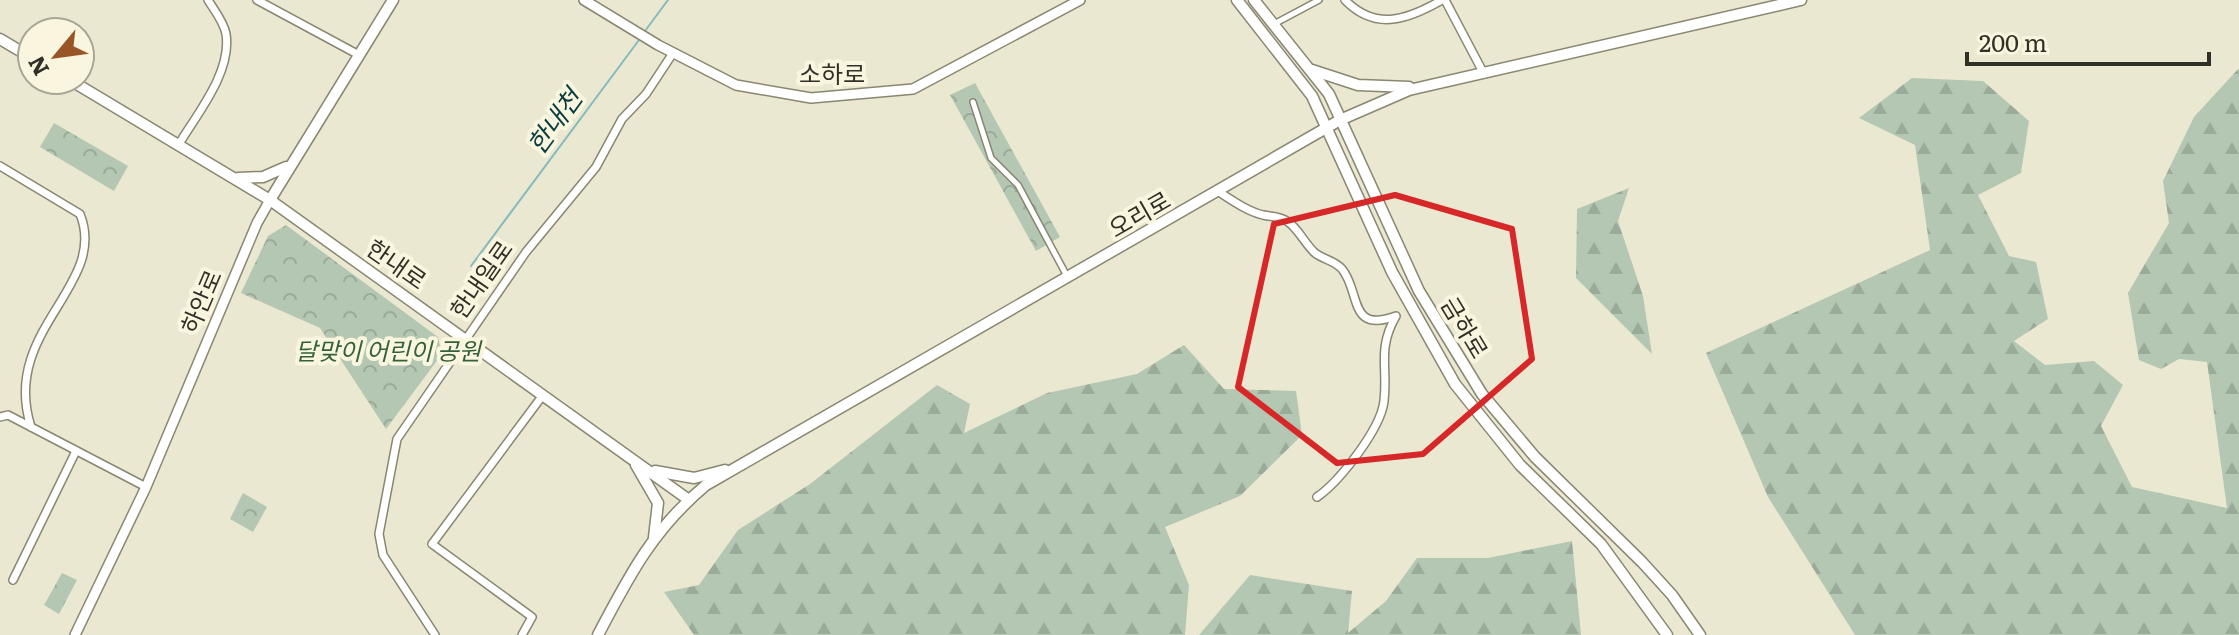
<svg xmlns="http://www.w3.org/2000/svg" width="2239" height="635" viewBox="0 0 2239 635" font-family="Literata,'Noto Sans KR',serif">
<defs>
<pattern id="forest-firs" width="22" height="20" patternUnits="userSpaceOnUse" patternTransform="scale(2)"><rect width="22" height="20" fill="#b3c7b2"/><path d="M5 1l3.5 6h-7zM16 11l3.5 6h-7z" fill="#9aab99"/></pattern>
<pattern id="park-crowns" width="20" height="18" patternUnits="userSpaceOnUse" patternTransform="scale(2)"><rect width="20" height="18" fill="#b3c7b2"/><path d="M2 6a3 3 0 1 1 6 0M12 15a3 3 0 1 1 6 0" fill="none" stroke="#9aab99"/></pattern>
</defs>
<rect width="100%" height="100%" fill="#ebe8d1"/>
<g fill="url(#forest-firs)">
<path d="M2239,68V635H1855L1768,497L1706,353L1930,250L1915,145L1859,118L1912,78L1983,81L2029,121L2021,173L1978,195L2009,256L2036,262L2048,319L2014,341L2045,365L2094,361L2123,385L2101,426L2132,487L2227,508L2207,362L2179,359L2161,369L2139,360L2128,293L2169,223L2163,181L2194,117Z"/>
<path d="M1629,188L1618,221L1643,296L1652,354L1576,278L1577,209Z"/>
<path d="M1184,345L1224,389L1296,391L1302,435L1240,496L1165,527L1189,585L1185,635H694L664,592L699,585L738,530L810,484L937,385L970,404L964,433L1047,393L1137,374Z"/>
<path d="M1572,541L1581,635H1199L1250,575L1352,591L1348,633L1386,601L1417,558H1488Z"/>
</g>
<g fill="url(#park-crowns)">
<path d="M975,83L1060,237L1036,251L950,95Z"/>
<path d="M54,123L128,166L114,191L40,147Z"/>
<path d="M286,225L438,337L442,354L386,429L320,328L241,293L268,236Z"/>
<path d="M243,493L267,507L253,532L230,519Z"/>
<path d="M62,573L77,580L59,614L44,605Z"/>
</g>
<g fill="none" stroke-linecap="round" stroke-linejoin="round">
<g stroke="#85bbbe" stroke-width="2">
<path d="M645,31L668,0"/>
<path d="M471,266L639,40"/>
</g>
<defs>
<g id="pedestrian">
<path d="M1274,24L1319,0"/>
<path d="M973,102L991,158L1018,185L1068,278"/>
</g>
<g id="minor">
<path d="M257,0L359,55"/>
<path d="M1345,0C1376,32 1409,19 1442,0"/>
<path d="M1445,0L1484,74"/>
<path d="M179,144C197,114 232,72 226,34C224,22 214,10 208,0"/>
<path d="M0,166L80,214C109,286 0,330 31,427"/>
<path d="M1219,192C1233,201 1247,211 1263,215C1272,217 1278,216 1287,221C1299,229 1304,243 1315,253C1324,260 1334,260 1342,269C1361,292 1348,334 1396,316C1377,349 1388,367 1384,401C1381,429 1339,482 1317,497"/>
<path d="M0,417L8,415L146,487"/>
<path d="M13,580L76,451"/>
<path d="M435,635L383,555L379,534L397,439L526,252L596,167L622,119L646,94L673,53"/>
<path d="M522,635L532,617L432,544L543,395"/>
</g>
<g id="tertiary">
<path d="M584,0L658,45L736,85L811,98L913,89L1080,0"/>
<path d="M75,635L146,487L257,223L270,200"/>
</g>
<g id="secondary">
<path d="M1237,0L1312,96L1392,272L1455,384L1520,465L1601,544L1667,635"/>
<path d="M1254,0L1329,94L1419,291L1482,394L1535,457L1642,562L1672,595L1700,635"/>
<path d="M0,39L32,58"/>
<path d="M1312,70L1358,85L1409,87"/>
<path d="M70,80L270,200L689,500"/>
<path d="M238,178L263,177L286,167"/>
<path d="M270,200L393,0"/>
<path d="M636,465L658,503L654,537"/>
<path d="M655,471L694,478L725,470"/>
<path d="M598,635C629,576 653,529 706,485L1340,120L1409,90L1801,0"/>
</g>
</defs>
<use href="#pedestrian" stroke="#898671" stroke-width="8"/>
<use href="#minor" stroke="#898671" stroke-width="10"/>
<use href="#tertiary" stroke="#898671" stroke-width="12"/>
<use href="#secondary" stroke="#898671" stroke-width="13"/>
<use href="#pedestrian" stroke="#fff" stroke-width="5"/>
<use href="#minor" stroke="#fff" stroke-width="7"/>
<use href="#tertiary" stroke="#fff" stroke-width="9"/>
<use href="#secondary" stroke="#fff" stroke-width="10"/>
</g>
<path fill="none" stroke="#d62828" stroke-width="6" stroke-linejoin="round" d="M1395,195L1512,229L1532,359L1423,454L1337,463L1238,387L1274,224Z"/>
<g text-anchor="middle" stroke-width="8" stroke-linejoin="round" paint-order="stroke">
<g font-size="24" fill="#313027" stroke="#f9f5de">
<text x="832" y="83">소하로</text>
<text transform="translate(1140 215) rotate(-30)" y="8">오리로</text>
<text transform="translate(396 265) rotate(35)" y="8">한내로</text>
<text transform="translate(482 280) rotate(-55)" y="8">한내일로</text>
<text transform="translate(202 302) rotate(-67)" y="8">하안로</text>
<text transform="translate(1464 328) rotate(59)" y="8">금하로</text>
</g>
<g font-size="24" font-style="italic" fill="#346236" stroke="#f9f5de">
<text x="388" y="360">달맞이 어린이 공원</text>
</g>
<g font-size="26" font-style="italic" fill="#073d3f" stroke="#f9f5de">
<text transform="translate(555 122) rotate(-54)" y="9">한내천</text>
</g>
</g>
<g transform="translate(56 56) rotate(241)"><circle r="38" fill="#f9f5de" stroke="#a9a695" stroke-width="2"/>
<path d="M0-6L14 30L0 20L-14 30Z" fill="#985525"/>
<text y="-12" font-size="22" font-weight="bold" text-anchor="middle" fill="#313027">N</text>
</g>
<path d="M1967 52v12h242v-12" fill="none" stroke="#313027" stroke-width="4"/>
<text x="1979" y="52" font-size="24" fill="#313027" stroke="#f9f5de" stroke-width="6" paint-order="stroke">200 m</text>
</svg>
